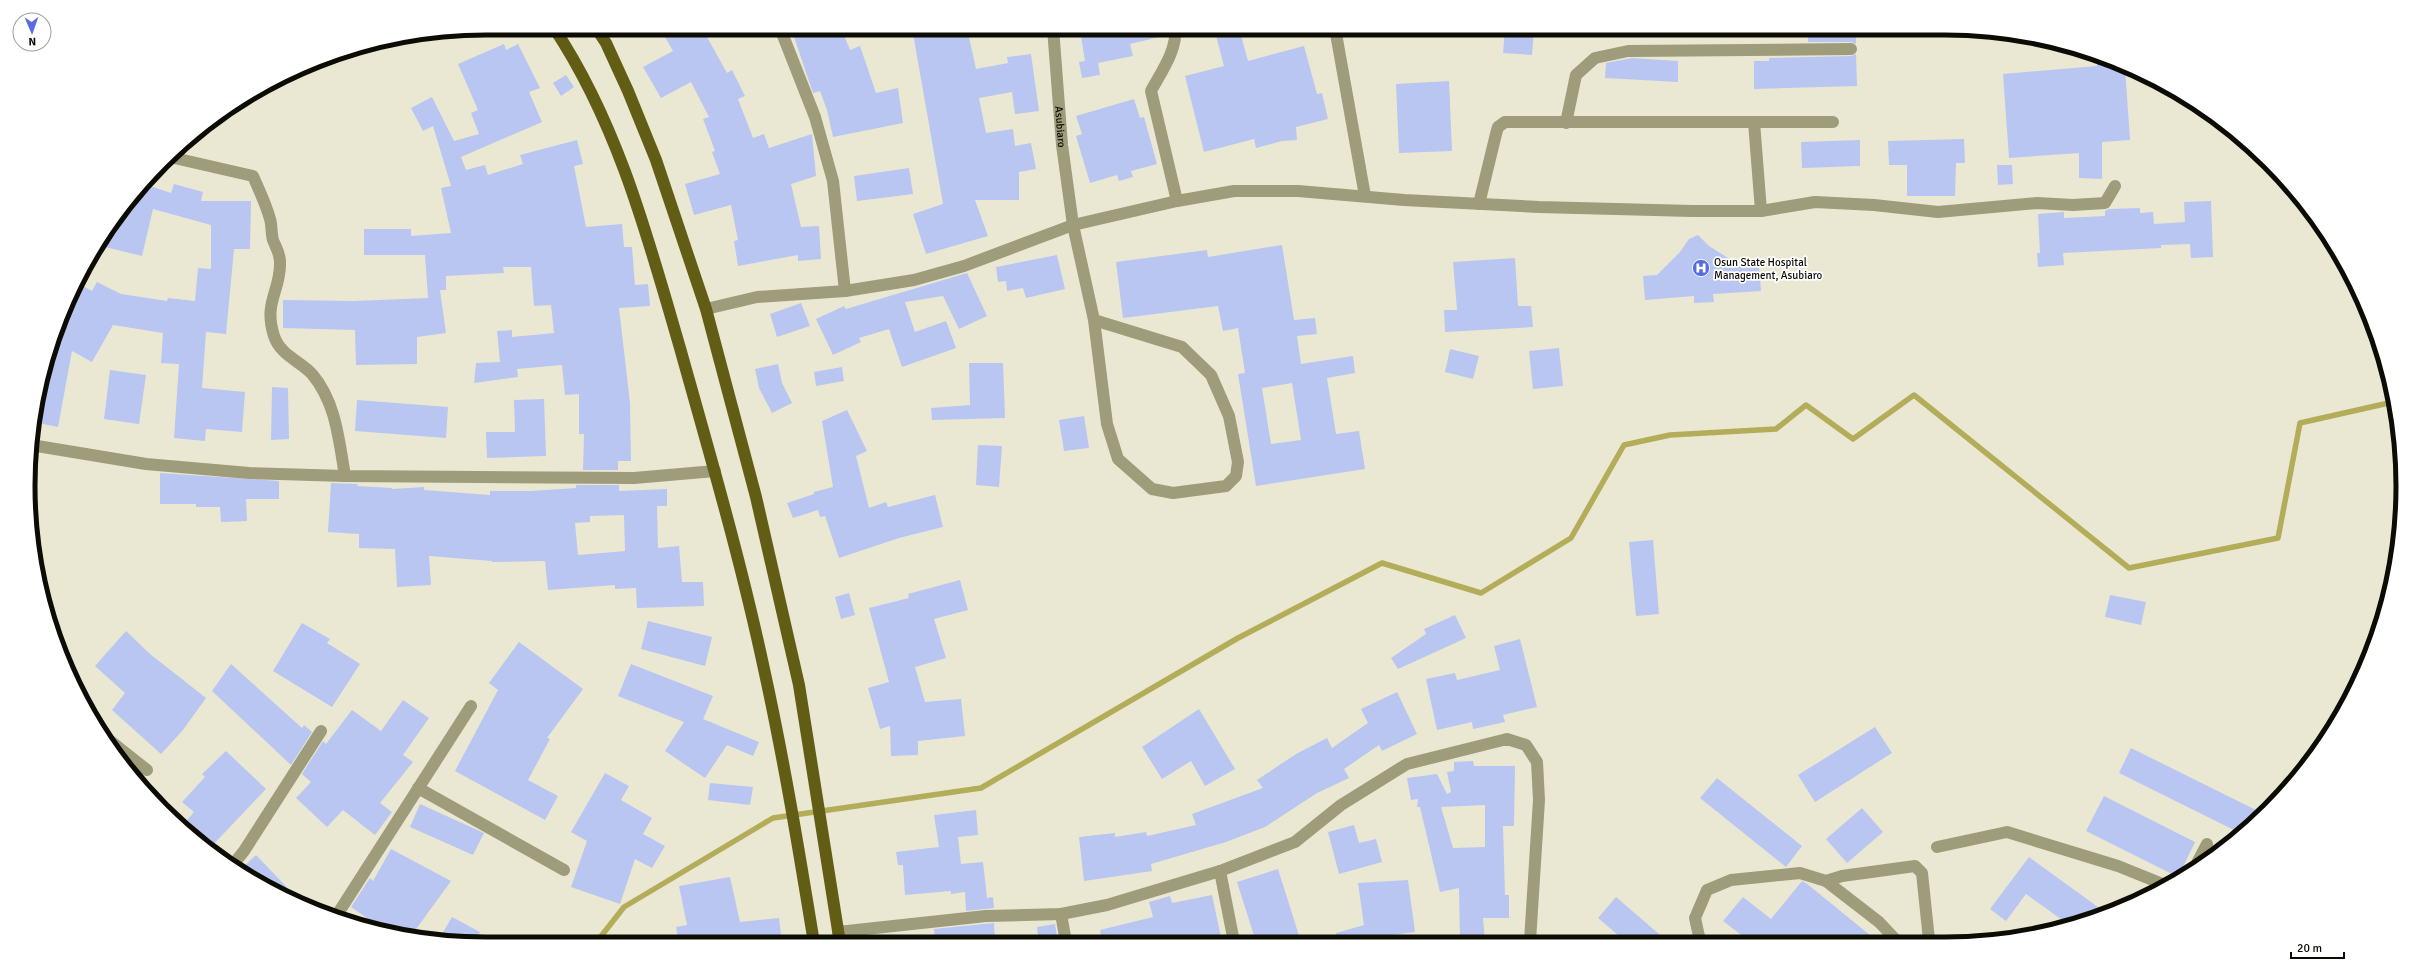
<svg xmlns="http://www.w3.org/2000/svg" width="2431" height="972" viewBox="0 0 2431 972" font-family="Signika,sans-serif">
<rect width="100%" height="100%" fill="#eae8d2"/>
<g fill="none" stroke-linecap="round" stroke-linejoin="round">
<path stroke="#b3ad5a" stroke-width="5.5" d="M595,944L624,907L773,818L981,788L1238,638L1382,563L1481,593L1571,538L1624,445L1670,435L1776,429L1806,405L1853,439L1914,395L2129,568L2278,538L2300,423L2393,402"/>
</g>
<g fill="#b9c6f2" fill-rule="evenodd">
<path d="M660,28H702L727,73L732,70L745,96L738,99L753,138L764,134L769,148L812,134L816,176L791,184L801,227L819,226L821,259L798,261V255L738,266L734,241L738,240L731,205L694,215L685,184L720,174L712,152L715,151L703,119L709,117L691,82L661,98L643,67L673,51Z"/>
<path d="M791,28H841L850,50L860,46L876,93L898,88L903,123L833,137L827,110L820,91L813,93Z"/>
<path d="M912,28H967L976,69L1008,63L1007,57L1031,54L1039,111L1015,114L1012,92L979,98L986,133L1013,129L1015,146L1031,143L1036,169L1019,172V200H975L988,236L926,254L913,214L943,204Z"/>
<path d="M1093,28H1168V35L1130,44L1133,56L1098,63L1100,75L1082,78L1079,62L1085,61L1080,30Z"/>
<path d="M1214,28H1239L1248,61L1304,46L1317,94L1322,93L1328,119L1296,127L1297,140L1282,141L1256,148L1254,139L1204,152L1185,76L1224,66Z"/>
<path d="M1505,28H1534L1532,55L1503,53Z"/>
<path d="M1808,28H1856V44L1851,42H1808Z"/>
<path d="M504,44L506,50L518,44L540,88L529,92L542,122L461,157L466,170L485,165L488,175L523,164L520,155L577,140L583,164L574,166L586,227L622,224L624,247H632L635,285L648,284L650,306L619,308L630,403L631,461H618V470H583L584,434H579V394L565,395L562,365L517,369L518,377L474,383L476,363L500,362L497,331L512,330V337L554,333L551,305L534,306L531,267H503L504,273L446,276V290H440L446,333L417,337V364L356,365L355,330L283,328V300L354,301L428,298L425,255H364V229H411V236L451,233L441,188L451,186L433,126L423,131L411,108L432,97L454,141L479,134L471,113L478,110L458,64Z"/>
<path d="M1856,54L1857,86L1754,89V61H1769V58L1851,56Z"/>
<path d="M1632,58L1678,61V82L1605,78L1606,63Z"/>
<path d="M2114,62L2125,67L2130,140L2102,142V179L2079,178V153L2009,158L2003,74L2097,66V63Z"/>
<path d="M566,75L574,87L561,96L553,83Z"/>
<path d="M1449,81L1452,151L1399,153L1396,84Z"/>
<path d="M1134,99L1140,118L1144,117L1157,164L1131,171L1133,177L1119,181L1117,175L1090,183L1076,136L1082,134L1076,116Z"/>
<path d="M1964,139L1965,163H1956L1955,196H1907V165H1889L1888,141Z"/>
<path d="M1860,140V166L1802,168L1801,142Z"/>
<path d="M1997,165H2012L2013,184L1998,185Z"/>
<path d="M909,168L913,194L857,201L854,176Z"/>
<path d="M144,184L171,193L174,184L203,192L201,201H251L250,249H234L226,334L206,332L202,388L245,392L242,432L206,429L205,441L174,438L179,364L161,363L163,333L113,325L92,362L72,351L58,427L33,422L52,339L78,283L92,291L97,282L121,294L167,301L168,298L195,301L198,268L211,269V225L153,209L142,256L101,246L103,237L123,207Z"/>
<path d="M2211,201L2213,257L2191,258L2190,244L2161,245V248L2063,253L2064,265L2038,267L2037,253H2040L2038,214L2064,212V218L2105,216V211L2109,209L2140,208V213L2153,212L2154,224L2185,222L2184,202Z"/>
<path d="M1698,235L1709,246L1744,268L1759,266L1761,291L1713,294L1714,302L1694,303V296L1645,300L1643,276L1657,275L1680,252L1689,239Z"/>
<path d="M1282,245L1294,320L1315,318L1317,334L1297,336L1301,364L1353,356L1355,373L1327,378L1336,434L1359,431L1365,469L1256,486L1238,374L1245,373L1238,328L1223,331L1218,306L1123,318L1116,262L1207,250L1208,257ZM1292,383L1301,440L1271,444L1262,388Z"/>
<path d="M1057,255L1065,289L1026,298L1023,288L1007,291L1006,281L998,282L996,267Z"/>
<path d="M1515,258L1518,306H1531L1533,327L1445,332L1444,310H1457L1453,262Z"/>
<path d="M967,273L987,316L959,329L943,296L905,302L915,332L946,321L956,348L902,367L889,329L859,338L861,342L833,355L816,319L844,306L846,309Z"/>
<path d="M801,303L810,326L777,337L770,314Z"/>
<path d="M1559,348L1563,386L1533,389L1529,351Z"/>
<path d="M1450,349L1479,356L1473,379L1445,372Z"/>
<path d="M969,363H1003L1005,418L932,420L931,408L970,405Z"/>
<path d="M778,364L782,383L792,403L772,413L759,388L755,369Z"/>
<path d="M842,367L844,381L816,386L814,372Z"/>
<path d="M110,370L146,375L139,424L104,419Z"/>
<path d="M272,387L288,388L289,439L271,440Z"/>
<path d="M544,399L546,456L487,458L486,432H515L514,400Z"/>
<path d="M357,400L448,407L446,438L355,431Z"/>
<path d="M847,410L867,451L856,456L869,508L886,502L888,507L935,495L943,527L899,538L839,558L825,516L820,517L818,510L793,518L787,503L814,494V492L833,487L822,421Z"/>
<path d="M1084,416L1089,448L1064,451L1059,420Z"/>
<path d="M978,445L1002,446L999,487L976,485Z"/>
<path d="M160,473L279,481V499H246L247,521L221,522L220,507H196V504H160Z"/>
<path d="M331,483L358,484L357,486L392,488V489L424,487V490L490,495V491H531L576,488V485H619V491L667,489V506H657L658,548L679,546L682,582H703L704,606L637,608L636,588L615,589V585L548,590L545,561L492,562V561L429,556L431,585L397,587L395,549L359,548V534L328,532ZM624,515L625,551L578,555L575,523L590,522V516Z"/>
<path d="M1653,540L1659,614L1636,616L1629,542Z"/>
<path d="M960,580L968,610L934,619L946,658L915,667L925,702L961,699L965,736L918,741V755L891,756L890,726L880,729L868,688L889,682L869,608L909,598L908,594Z"/>
<path d="M849,593L855,615L841,619L835,597Z"/>
<path d="M2110,595L2146,602L2141,625L2105,617Z"/>
<path d="M1455,615L1466,638L1398,669L1391,658L1426,634L1424,629Z"/>
<path d="M648,621L712,637L705,666L641,649Z"/>
<path d="M302,623L330,639L327,643L360,664L332,707L273,671Z"/>
<path d="M126,631L150,654L206,698L183,730L161,754L112,710L125,693L95,666Z"/>
<path d="M1520,639L1537,707L1503,715L1505,722L1473,729L1472,722L1437,730L1426,679L1455,673L1457,680L1500,670L1494,646Z"/>
<path d="M519,642L583,689L547,738L550,739L528,780L558,796L545,820L455,771L498,690L489,683Z"/>
<path d="M231,664L302,728L304,725L312,732L291,765L212,691Z"/>
<path d="M631,664L713,696L703,719L759,742L753,756L727,745L705,778L665,751L684,722L618,696Z"/>
<path d="M1397,692L1417,734L1382,751L1379,745L1344,769L1349,778L1317,793L1265,827L1226,842L1151,864L1152,871L1084,881L1079,837L1115,833V837L1146,832L1147,836L1196,825L1192,814L1263,788L1257,780L1296,754L1327,738L1332,748L1368,723L1361,709Z"/>
<path d="M403,700L429,718L403,755L413,762L380,803L392,812L375,835L343,810L327,827L296,798L311,782L302,774L323,741L326,744L352,710L381,731Z"/>
<path d="M1199,709L1235,769L1205,786L1191,761L1162,779L1142,747Z"/>
<path d="M1875,727L1892,753L1815,802L1798,775Z"/>
<path d="M2131,748L2262,813L2242,834L2119,773Z"/>
<path d="M226,751L266,789L208,850L182,826L194,812L182,802L205,777L202,774Z"/>
<path d="M1473,761L1474,766H1515L1514,826H1503L1505,895H1509V918H1483L1485,941H1460L1459,888L1440,892L1420,807H1417L1418,799L1411,800L1407,778L1437,774L1447,794L1451,792L1447,772L1454,771V762ZM1485,805V847L1453,848L1441,807Z"/>
<path d="M605,773L629,786L621,800L652,818L643,834L665,846L652,868L635,859L620,904L571,887L587,841L571,832Z"/>
<path d="M1717,778L1802,846L1786,867L1700,798Z"/>
<path d="M710,783L753,787L750,805L708,800Z"/>
<path d="M2104,796L2195,842L2178,877L2086,831Z"/>
<path d="M420,804L484,833L473,855L410,827Z"/>
<path d="M1862,808L1883,832L1847,863L1826,839Z"/>
<path d="M976,810L978,835L958,837L961,864L983,862L987,898L993,897L994,908L966,911L965,892L951,894V891L905,895L903,865H898L896,852L939,847L934,815Z"/>
<path d="M1354,825L1359,843L1376,839L1382,862L1339,874L1328,832Z"/>
<path d="M391,849L451,881L411,936L384,930L351,907L370,878L373,881Z"/>
<path d="M256,855L300,901V902L257,883L239,871Z"/>
<path d="M2029,857L2102,910L2096,918L2069,925L2026,894L2006,921L1990,909Z"/>
<path d="M1278,869L1301,942H1256L1237,882Z"/>
<path d="M730,877L740,922L779,918L782,943L679,944L676,927L687,925L679,886Z"/>
<path d="M1408,880L1415,932L1338,942L1336,933L1364,925L1358,883Z"/>
<path d="M1802,881L1806,883L1876,940L1749,941L1723,921L1743,897L1771,919Z"/>
<path d="M1212,895L1222,942H1189L1188,938L1174,942H1102L1100,930L1153,917L1149,902L1170,896L1172,903Z"/>
<path d="M1616,897L1667,941H1625L1598,918Z"/>
<path d="M452,917L480,932L474,943L438,941Z"/>
<path d="M994,923L995,943H935L934,929Z"/>
<path d="M1055,924L1058,943H1039L1037,927Z"/>
</g>
<g fill="none" stroke-linecap="round" stroke-linejoin="round">
<g stroke="#9e9c7a" stroke-width="12">
<path d="M780,28L815,117L833,181L845,291"/>
<path id="s1" d="M1053,28L1062,145L1073,225L1094,320L1107,424L1118,459L1152,489L1173,493L1226,486L1236,476L1238,462L1229,416L1211,375L1182,347L1094,320"/>
<path d="M1175,28C1178,49 1160,74 1151,91L1177,201"/>
<path d="M1335,28L1365,196"/>
<path d="M1754,122L1761,211"/>
<path d="M1566,123L1576,75L1595,58L1628,51L1851,49"/>
<path d="M170,157L253,176C259,190 266,204 270,219C272,225 271,233 273,240C276,248 280,253 280,262C281,291 263,302 274,336C281,356 299,360 312,374C336,402 339,441 345,476"/>
<path d="M1479,204L1496,134L1498,127L1505,122H1833"/>
<path d="M706,309L757,297L845,291L914,280L964,266L1073,225L1177,201L1234,191H1298L1404,200L1539,207L1692,211H1761L1815,202L1874,205L1938,212L2037,203L2073,205L2105,203L2115,186"/>
<path d="M31,445L146,464L249,473L345,476L634,478L715,471"/>
<path d="M104,736L147,770"/>
<path d="M418,788L564,870"/>
<path d="M1937,847L2007,832L2118,866L2165,885"/>
<path d="M2196,865L2207,844"/>
<path d="M232,866L244,851L321,731"/>
<path d="M1220,871L1234,942"/>
<path d="M1826,881L1842,876L1915,866L1922,873L1929,940"/>
<path d="M1061,914L1066,942"/>
<path d="M335,918L471,706"/>
<path d="M838,932L986,916L1061,914L1107,905L1220,871L1295,842L1341,805L1407,764L1507,739L1526,745L1537,762L1539,800L1530,941"/>
<path d="M1700,941L1695,918L1707,890L1731,880L1800,873L1826,881L1879,922L1896,940"/>
</g>
<g stroke="#625d15" stroke-width="12">
<path d="M554,28C618,124 648,238 680,348C710,455 741,561 764,669C784,760 799,851 814,943"/>
<path d="M596,28L606,43L628,91L656,160L706,309L756,497L799,685L840,943"/>
</g>
</g>
<defs>
<symbol id="hospital-disc" viewBox="-11 -11 22 22"><circle r="9.5" fill="#576ce2" stroke="#fff"/><path d="M-5-5h3v3.5h4V-5h3V5h-3V1.5h-4V5h-3Z" fill="#fff"/></symbol>
</defs>
<g fill-rule="evenodd">
<use href="#hospital-disc" x="1691" y="258" width="20" height="20"/>
</g>
<g text-anchor="middle" stroke-width="3.5" stroke-linejoin="round" paint-order="stroke">
<g font-size="11" fill="#0c0c05" stroke="#fff">
<text dy="4" stroke="none"><textPath href="#s1" startOffset="99">Asubiaro</textPath></text>
</g>
<g font-size="11" fill="#0c0c05" stroke="#fff" text-anchor="start">
<text x="1714" y="266">Osun State Hospital<tspan x="1714" dy="13">Management, Asubiaro</tspan></text>
</g>
</g>
<path d="M0 0H2431V972H0ZM486 35H1945A451 451 0 0 1 2396 486V486A451 451 0 0 1 1945 937H486A451 451 0 0 1 35 486V486A451 451 0 0 1 486 35Z" fill="#fff" fill-rule="evenodd"/>
<path fill="none" stroke="#0c0c05" stroke-width="5" d="M486 35H1945A451 451 0 0 1 2396 486V486A451 451 0 0 1 1945 937H486A451 451 0 0 1 35 486V486A451 451 0 0 1 486 35Z"/>
<g transform="translate(32 32) rotate(178)"><circle r="19" fill="#ffffff" stroke="#9e9e9b"/>
<path d="M0-3L7 15L0 10L-7 15Z" fill="#576ce2"/>
<text y="-6" font-size="11" font-weight="bold" text-anchor="middle" fill="#0c0c05">N</text>
</g>
<path d="M2291 952v6h53v-6" fill="none" stroke="#0c0c05" stroke-width="2"/>
<text x="2297" y="952" font-size="12" fill="#0c0c05" stroke="#ffffff" stroke-width="3" paint-order="stroke">20 m</text>
</svg>
